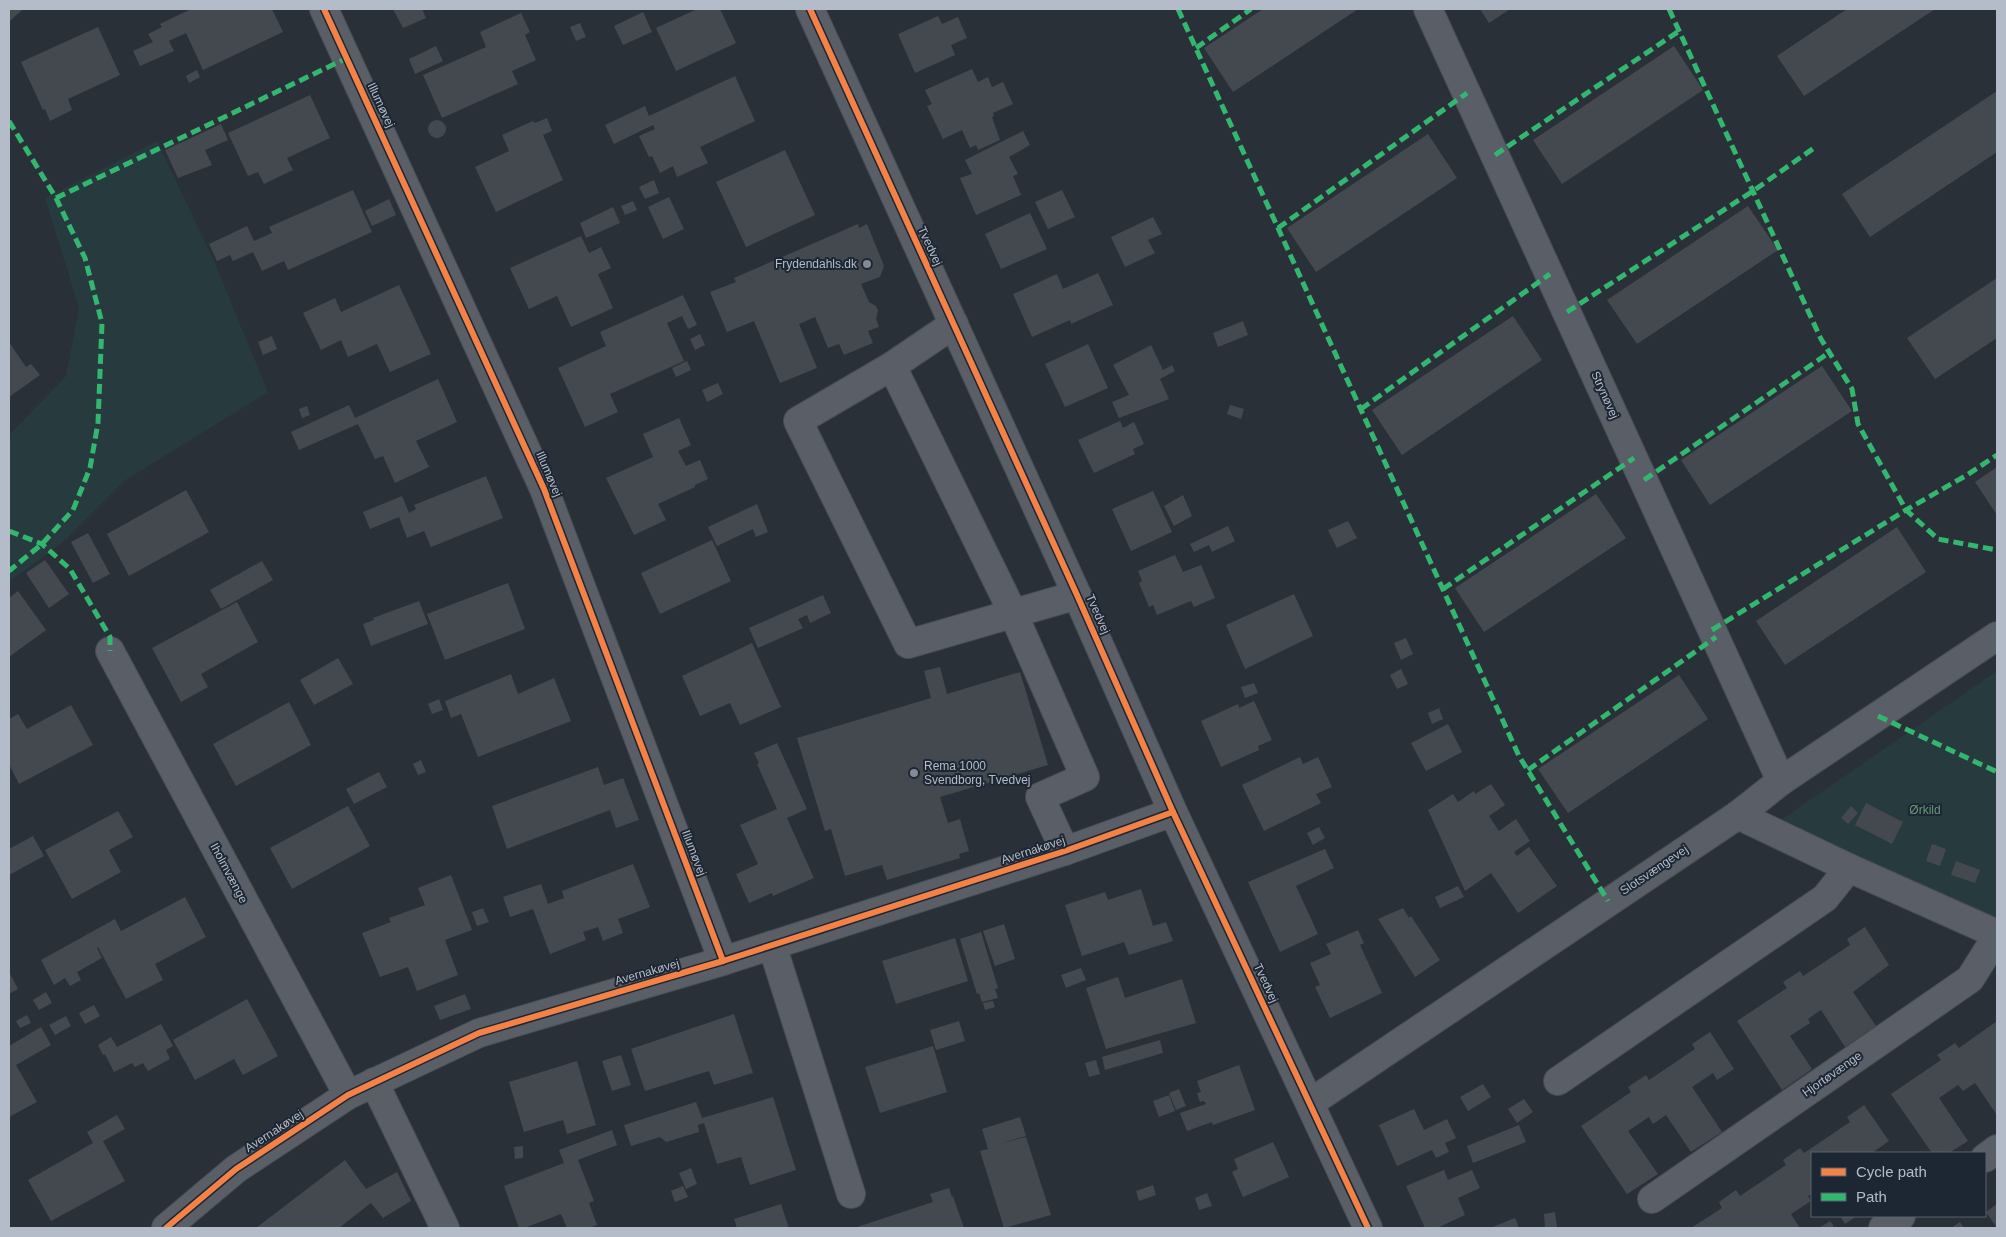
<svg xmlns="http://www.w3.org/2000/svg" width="2006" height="1237" viewBox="0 0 2006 1237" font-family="Arial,sans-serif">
<rect width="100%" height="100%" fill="#2a3038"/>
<g fill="#273a3e">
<path d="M157,141L214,261L268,392L124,481L62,543L9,582V435L66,376L79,308L45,198Z"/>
<path d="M1997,671V924L1778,822Z"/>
</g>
<g fill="#444950">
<path d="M9,9H23L9,22Z"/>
<path d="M191,9H272L283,32L203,70L186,33L169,41L174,51L140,66L133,51L153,42L148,34L162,27L160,24Z"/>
<path d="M393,9H422L426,18L403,28Z"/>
<path d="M697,9H720L736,43L676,71L656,28Z"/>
<path d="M1263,9H1358L1233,92L1204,48Z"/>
<path d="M1480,9H1510L1489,23Z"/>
<path d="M1847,9H1935L1804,96L1777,56Z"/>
<path d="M643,12L652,32L623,45L614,26Z"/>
<path d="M521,13L530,32L525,35L536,60L512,71L518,84L442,118L423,75L486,47L480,32Z"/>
<path d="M938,16L942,24L958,17L967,38L951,45L955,55L915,73L898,34Z"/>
<path d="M580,23L586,37L576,41L570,27Z"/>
<path d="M98,27L120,75L68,99L72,110L50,121L45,109L43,110L21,62Z"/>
<path d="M436,46L443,61L415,74L409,59Z"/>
<path d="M1674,46L1703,90L1562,184L1533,140Z"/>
<path d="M972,69L978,82L988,77L992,87L1003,82L1013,104L993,113L994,116L992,117L1000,140L978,150L976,145L970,148L962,130L943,139L927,106L932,104L925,90Z"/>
<path d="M197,70L200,77L189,83L186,76Z"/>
<path d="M735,76L755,121L700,147L708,163L677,177L673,166L660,173L652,156L649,157L639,136L655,129L653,125L614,144L605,125L645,106L649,116Z"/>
<path d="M1997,91V152L1870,237L1842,194Z"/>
<path d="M310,95L330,138L287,158L293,170L264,184L258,172L248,176L228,133Z"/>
<path d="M547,118L552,131L543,135L563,180L496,212L475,167L509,151L502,135L533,121L535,123Z"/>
<circle cx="437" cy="129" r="9"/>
<path d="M221,124L228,140L205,150L212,165L178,178L165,150Z"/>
<path d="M1023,131L1030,145L1009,157L1018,174L1013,176L1021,195L976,215L960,178L972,174L965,160Z"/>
<path d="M1428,134L1457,178L1316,272L1287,228Z"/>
<path d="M785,150L815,215L746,247L716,182Z"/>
<path d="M654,180L659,193L645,199L639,187Z"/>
<path d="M353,190L372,232L288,270L284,261L262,271L253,252L233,261L230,255L217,261L209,244L247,226L254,241L272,233L269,227Z"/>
<path d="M1062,190L1075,217L1048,229L1035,202Z"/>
<path d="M669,197L684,229L663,239L648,207Z"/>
<path d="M389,199L396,215L372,226L365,211Z"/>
<path d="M633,201L637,210L625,215L621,206Z"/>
<path d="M1748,206L1778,250L1637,344L1607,300Z"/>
<path d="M613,207L620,223L586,238L580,223Z"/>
<path d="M1030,213L1047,249L1001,269L985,234Z"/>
<path d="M1153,217L1162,234L1148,240L1155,253L1125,267L1111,237Z"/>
<path d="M858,224L859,228L867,224L884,266L880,277L861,284L869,302L876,306L878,311L876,319L879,327L868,331L873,343L844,355L839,344L828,348L815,317L799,324L817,368L780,383L754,321L727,332L710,292L736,282L734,278Z"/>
<path d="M581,236L589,253L601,247L611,268L598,274L613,308L571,327L557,296L529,309L510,268Z"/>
<path d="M1098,273L1113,305L1071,324L1070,320L1032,337L1013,294L1057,274L1063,289Z"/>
<path d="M1997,278V338L1935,379L1907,338Z"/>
<path d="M399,285L431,354L390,372L377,344L348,357L341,340L321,350L303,313L335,298L341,312Z"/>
<path d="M683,295L697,325L688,329L682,316L667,323L684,361L610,394L618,412L585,427L558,368L606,346L600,332Z"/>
<path d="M1513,316L1542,360L1402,455L1372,410Z"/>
<path d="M1243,321L1248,335L1218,347L1213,333Z"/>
<path d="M700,334L705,345L695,350L690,339Z"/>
<path d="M272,336L277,349L263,355L258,342Z"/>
<path d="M9,342L26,367L31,364L40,375L9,397Z"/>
<path d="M1088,344L1108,388L1065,407L1045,364Z"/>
<path d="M1151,345L1163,370L1172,365L1175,371L1160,379L1169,399L1119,418L1112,402L1129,395L1113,365Z"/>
<path d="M687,361L691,370L676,377L672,368Z"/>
<path d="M1822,366L1852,411L1710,505L1681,460Z"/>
<path d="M438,379L457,422L416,441L429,467L395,483L383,456L375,459L358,424L299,450L291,432L349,405L355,418Z"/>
<path d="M718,383L723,394L707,402L702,390Z"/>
<path d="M1230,405L1244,409L1241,419L1227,414Z"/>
<path d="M307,406L310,415L302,418L299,409Z"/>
<path d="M679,418L691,445L678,451L686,466L700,460L708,479L695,485V487L658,504L666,520L634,535L606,478L653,457L643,434Z"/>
<path d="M1120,421L1123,428L1134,422L1144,444L1133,449L1135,454L1094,473L1078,440Z"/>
<path d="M1997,467V515L1975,482Z"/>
<path d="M486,476L503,518L431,547L424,531L407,538L399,517L370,529L363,512L402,496L409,513L416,509L414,505Z"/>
<path d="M186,490L209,532L129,576L107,534Z"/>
<path d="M1153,491L1172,532L1131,551L1112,509Z"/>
<path d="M1596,494L1626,538L1484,632L1455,588Z"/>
<path d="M1183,495L1192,516L1174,526L1164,506Z"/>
<path d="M757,504L768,532L756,537L753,529L717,546L708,527Z"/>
<path d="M1348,521L1357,538L1337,548L1328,530Z"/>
<path d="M1228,526L1235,541L1212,552L1209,545L1194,552L1190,544Z"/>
<path d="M1897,527L1926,572L1785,665L1756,621Z"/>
<path d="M88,533L110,574L93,583L71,542Z"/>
<path d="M712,540L731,581L660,614L641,573Z"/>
<path d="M1175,555L1183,572L1201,565L1215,598L1194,607L1191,601L1157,615L1153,605L1149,607L1139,583L1142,581L1138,571Z"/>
<path d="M45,560L69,594L49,608L26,573Z"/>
<path d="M262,561L273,580L221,609L210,590Z"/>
<path d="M508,583L525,629L445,660L427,614Z"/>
<path d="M18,591L46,630L9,657V598Z"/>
<path d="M1294,594L1313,636L1245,669L1226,625Z"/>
<path d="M823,595L831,613L810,623L807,615L798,619L803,628L758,648L749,628Z"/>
<path d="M419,601L428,624L371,646L363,624L374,620L373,618Z"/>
<path d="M237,602L258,642L201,674L208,687L181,702L152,648Z"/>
<path d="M1406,638L1413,654L1401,660L1394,643Z"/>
<path d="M752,643L781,707L740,725L730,703L700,716L682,676Z"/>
<path d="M338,658L353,684L314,705L300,680Z"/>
<path d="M940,667L947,694L1020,672L1048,765L940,797L948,823L960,819L969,851L959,854L960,858L887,880L882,865L845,876L831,829L825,831L797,738L931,698L924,671Z"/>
<path d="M1401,669L1408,684L1397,689L1390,675Z"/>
<path d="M511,674L518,694L554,678L571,721L478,757L461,714L451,718L445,701Z"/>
<path d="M1679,675L1708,719L1568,813L1538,769Z"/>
<path d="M1254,683L1258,693L1245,698L1241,687Z"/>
<path d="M439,699L443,710L432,714L428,704Z"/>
<path d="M1254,701L1272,740L1258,746L1259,750L1221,767L1201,721L1238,704L1239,708Z"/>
<path d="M289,702L311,745L236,786L213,744Z"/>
<path d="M71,705L93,745L19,784L9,764V719L18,714L27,729Z"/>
<path d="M1439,708L1443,719L1432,724L1428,713Z"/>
<path d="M1448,724L1462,752L1426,771L1411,743Z"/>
<path d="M777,743L807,809L787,818L814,878L773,896L772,893L749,903L736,874L758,864L740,825L777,809L757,764L759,763L754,753Z"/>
<path d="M1300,757L1303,764L1318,757L1332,787L1316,794L1321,803L1264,831L1242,785Z"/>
<path d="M421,760L426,772L418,775L413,764Z"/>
<path d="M598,767L604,785L623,778L639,820L616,828L610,810L507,849L492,806Z"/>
<path d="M379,772L387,787L354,804L346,789Z"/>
<path d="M1491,784L1505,805L1489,816L1499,831L1516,819L1530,841L1514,852L1517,856L1529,847L1557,886L1518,913L1491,873L1465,891L1428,810L1453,794L1458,802L1474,791L1475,794Z"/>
<path d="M1866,803L1903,822L1892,844L1855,825Z"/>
<path d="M348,806L370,846L292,889L270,848Z"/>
<path d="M1851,806L1858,813L1848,824L1841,818Z"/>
<path d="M118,811L133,837L109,850L121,872L72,899L45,850Z"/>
<path d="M1319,827L1325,838L1313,845L1307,833Z"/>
<path d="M33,836L44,856L9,875V849Z"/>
<path d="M1932,844L1946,849L1940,866L1926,861Z"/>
<path d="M1325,849L1334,868L1296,886L1318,934L1280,952L1248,882Z"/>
<path d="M1956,861L1980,870L1975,883L1951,875Z"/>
<path d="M633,864L650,907L618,919L623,933L603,941L598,927L583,932L586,940L550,954L533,909L510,917L503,897L541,884L548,904L564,898L562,891Z"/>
<path d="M451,875L472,930L445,940L458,975L417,991L408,967L380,977L362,933L391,922L389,918L425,905L418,888Z"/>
<path d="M1458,886L1464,897L1440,908L1435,897Z"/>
<path d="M1141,889L1153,926L1166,922L1173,941L1129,955L1124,942L1082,956L1065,905L1105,892L1108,900Z"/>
<path d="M185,897L206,937L155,964L163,980L126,999L98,947L97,948L102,958L77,972L81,980L70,986L65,978L54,985L41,960L115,919L121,931Z"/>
<path d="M483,908L489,922L477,926L472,912Z"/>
<path d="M1403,908L1409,918L1411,916L1440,960L1415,977L1378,919Z"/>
<path d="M1004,924L1015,959L995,966L983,931Z"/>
<path d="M1865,927L1889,965L1853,992L1876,1026L1845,1047L1821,1010L1808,1019L1810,1023L1790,1036L1812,1069L1782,1090L1737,1021L1787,988L1783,982L1800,971L1803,976L1850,945L1847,939Z"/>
<path d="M1358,930L1364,943L1360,945L1382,993L1330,1018L1315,987L1320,985L1310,963L1331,954L1326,944Z"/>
<path d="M981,932L998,988L995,989L998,998L982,1002L979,993L977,994L960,939Z"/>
<path d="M955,938L968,981L896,1004L882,961Z"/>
<path d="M1081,968L1086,980L1066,988L1061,975Z"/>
<path d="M9,972L18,989L9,994Z"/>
<path d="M1118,977L1125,998L1182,979L1196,1023L1106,1049L1086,988Z"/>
<path d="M46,992L52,1003L39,1010L33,1000Z"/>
<path d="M465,994L471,1009L440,1020L434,1006Z"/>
<path d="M247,999L278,1056L243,1075L234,1059L195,1080L173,1040Z"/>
<path d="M993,1001L995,1007L985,1010L983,1003Z"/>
<path d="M94,1005L100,1016L85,1024L79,1013Z"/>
<path d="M734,1014L753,1073L714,1085L709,1071L645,1091L631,1049Z"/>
<path d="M27,1015L31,1023L20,1028L16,1021Z"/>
<path d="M66,1016L71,1026L55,1035L49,1025Z"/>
<path d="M959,1021L965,1041L936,1050L930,1030Z"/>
<path d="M1997,1021V1115L1975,1083L1963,1091L1958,1085L1939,1098L1968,1141L1949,1153H1932L1891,1094L1941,1060L1937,1055L1955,1043L1959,1048Z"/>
<path d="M161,1024L173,1046L166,1050L170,1059L148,1071L143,1063L135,1067L132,1063L114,1072L105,1054L103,1055L98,1045L111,1037L117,1047Z"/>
<path d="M41,1027L51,1045L16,1065L37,1102L9,1117V1046Z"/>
<path d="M1710,1032L1734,1069L1717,1080L1713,1073L1692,1087L1722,1132L1691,1152L1666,1115L1653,1124L1649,1117L1628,1131L1658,1174L1627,1194L1581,1126L1631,1092L1628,1087L1646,1075L1649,1080L1695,1049L1692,1044Z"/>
<path d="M1160,1040L1163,1053L1105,1070L1102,1057Z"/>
<path d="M933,1046L947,1092L880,1113L865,1067Z"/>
<path d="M621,1055L631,1085L612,1091L602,1061Z"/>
<path d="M1096,1060L1100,1074L1089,1077L1085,1063Z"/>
<path d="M577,1061L596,1125L567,1134L563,1120L524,1132L509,1082Z"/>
<path d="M1239,1065L1255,1110L1213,1125L1212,1122L1187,1131L1180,1113L1206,1104L1204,1101L1200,1102L1197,1093L1201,1092L1197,1081Z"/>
<path d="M1483,1084L1491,1097L1468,1111L1460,1097Z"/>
<path d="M1179,1089L1186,1106L1176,1110L1169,1093Z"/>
<path d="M1169,1095L1175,1111L1159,1117L1153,1101Z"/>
<path d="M773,1097L796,1170L750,1185L741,1157L717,1164L704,1123L698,1125L699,1132L666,1142L660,1137L631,1146L624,1125L696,1102L702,1118Z"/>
<path d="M1524,1099L1533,1112L1517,1123L1508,1109Z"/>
<path d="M1864,1105L1889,1141L1872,1153H1812V1194L1808,1196L1811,1201L1791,1214L1800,1228H1691L1722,1208L1719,1202L1736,1190L1740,1196L1786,1165L1783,1160L1800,1148L1804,1153L1850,1122L1847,1117Z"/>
<path d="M1414,1109L1424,1130L1447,1119L1456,1138L1445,1143L1449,1152L1436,1158L1432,1150L1397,1166L1379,1125Z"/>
<path d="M117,1115L125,1129L103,1141L125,1181L51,1221L28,1180L93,1143L87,1132Z"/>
<path d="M1020,1117L1026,1136L999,1144L1026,1137L1051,1215L1004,1228L980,1151L988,1149L982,1129Z"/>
<path d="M1519,1125L1526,1142L1473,1163L1467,1146Z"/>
<path d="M612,1130L617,1145L578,1160L594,1201L589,1203L597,1225L589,1228H567L561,1214L524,1228H519L504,1186L564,1163L559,1150Z"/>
<path d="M1273,1142L1289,1177L1243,1197L1232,1172L1238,1169L1234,1159Z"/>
<path d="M523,1146V1158L515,1159L514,1147Z"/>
<path d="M345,1160L366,1189L397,1172L411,1201L383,1218L371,1203L339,1228H256Z"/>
<path d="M691,1168L697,1184L686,1189L679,1173Z"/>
<path d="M1444,1170L1448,1180L1472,1170L1480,1188L1458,1198L1465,1215L1437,1228H1425L1406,1186Z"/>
<path d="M1153,1185L1156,1195L1139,1201L1136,1191Z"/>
<path d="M683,1186L688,1197L675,1202L671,1191Z"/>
<path d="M949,1188L952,1197L953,1196L964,1228H854L933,1202L930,1194Z"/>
<path d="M1207,1193L1212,1206L1199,1210L1195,1198Z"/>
<path d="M781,1204L789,1228H737L734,1219Z"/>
<path d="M1997,1204V1228L1986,1212Z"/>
<path d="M1555,1212L1557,1227L1545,1228L1544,1214Z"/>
<path d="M1840,1216H1857L1845,1224Z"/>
<path d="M1515,1218L1519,1228H1490Z"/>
<path d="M1830,1221L1834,1226L1831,1228H1819Z"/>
<path d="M1960,1222L1964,1228H1951Z"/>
</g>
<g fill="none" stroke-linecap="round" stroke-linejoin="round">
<defs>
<g id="minor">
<path d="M324,9L544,489L723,961"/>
<path d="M810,9L1077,595L1173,812L1368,1228"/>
<path d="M1428,9L1781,781"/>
<path d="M954,324L892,366L798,421L908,644L1077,595"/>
<path d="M892,366L1013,613L1085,777L1040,797L1065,851"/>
<path d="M110,651L348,1095"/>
<path d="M1738,815L1849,868L1997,934"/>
<path d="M772,945L851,1194"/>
<path d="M1558,1081L1825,898L1849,868"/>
<path d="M374,1082L445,1228"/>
<path d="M1310,1103L1738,815L1781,781L1997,636"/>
<path d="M1985,1158L1997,1149"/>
<path d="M1652,1199L1970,979L1997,936"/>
<path d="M166,1228L236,1169L348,1095L479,1033L723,961L1065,851L1173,812"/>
<path d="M1883,1228L1901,1216"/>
</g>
</defs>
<use href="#minor" stroke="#484c53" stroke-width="30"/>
<use href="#minor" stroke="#5a5e66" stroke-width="28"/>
<g stroke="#33b770" stroke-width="5" stroke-dasharray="10 5" stroke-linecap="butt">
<path d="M1178,9L1519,756L1608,901"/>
<path d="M1669,9L1821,339L1852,389L1858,424L1906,510L1938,539L1997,550"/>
<path d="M1196,48L1251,9"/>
<path d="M9,121L56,198L85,258L102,323L98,423L90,468L73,510L42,544L9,571"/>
<path d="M1495,155L1679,31"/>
<path d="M56,198L347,58"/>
<path d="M1278,228L1467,93"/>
<path d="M1567,312L1753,191L1814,148"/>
<path d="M1361,409L1550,274"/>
<path d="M1644,480L1830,352"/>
<path d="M9,531L42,544L70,569L110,637V651"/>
<path d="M1443,589L1634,458"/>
<path d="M1712,630L1906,510L1967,475L1997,455"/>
<path d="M1878,716L1997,772"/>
<path d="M1528,770L1716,637"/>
</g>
<defs>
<g id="cycleway">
<path d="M324,9L544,489L723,961"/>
<path d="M810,9L1077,595L1173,812L1368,1228"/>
<path d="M166,1228L236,1169L348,1095L479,1033L723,961L1065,851L1173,812"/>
</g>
</defs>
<use href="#cycleway" stroke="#1d2633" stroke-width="9"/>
<use href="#cycleway" stroke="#f48246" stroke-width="6"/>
</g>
<g fill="#848b96" stroke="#1d2633" stroke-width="2">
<circle cx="867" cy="264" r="5"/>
<circle cx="914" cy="773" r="5"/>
</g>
<g text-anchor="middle" stroke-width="4" stroke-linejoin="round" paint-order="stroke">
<g font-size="12" fill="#b4bcc9" stroke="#1d2633">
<text transform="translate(381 105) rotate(65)" y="4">Illumøvej</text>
<text transform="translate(930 246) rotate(65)" y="4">Tvedvej</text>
<text transform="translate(1605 395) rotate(66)" y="4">Strynøvej</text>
<text transform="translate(549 474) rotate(67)" y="4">Illumøvej</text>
<text transform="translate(1098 614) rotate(66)" y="4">Tvedvej</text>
<text transform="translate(1033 850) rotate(-18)" y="4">Avernakøvej</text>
<text transform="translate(694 853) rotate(69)" y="4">Illumøvej</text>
<text transform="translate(1654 870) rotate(-34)" y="4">Slotsvængevej</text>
<text transform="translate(229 873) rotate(62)" y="4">Iholmvænge</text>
<text transform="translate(647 972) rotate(-16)" y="4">Avernakøvej</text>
<text transform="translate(1266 983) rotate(65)" y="4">Tvedvej</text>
<text transform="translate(1832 1074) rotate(-35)" y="4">Hjortøvænge</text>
<text transform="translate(274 1131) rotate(-33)" y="4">Avernakøvej</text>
</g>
<g font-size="12" fill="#b4bcc9" stroke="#1d2633" text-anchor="end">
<text x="857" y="268">Frydendahls.dk</text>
<text x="924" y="770" text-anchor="start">Rema 1000<tspan x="924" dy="14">Svendborg, Tvedvej</tspan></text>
</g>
<g font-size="12" fill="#6b9a76" stroke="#1d2633">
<text x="1925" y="814">Ørkild</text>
</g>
</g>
<rect width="2006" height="1237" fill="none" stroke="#b4bcc9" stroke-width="20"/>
<rect x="1811" y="1152" width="175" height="65" fill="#1d2633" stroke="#59626f"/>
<rect x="1821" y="1168" width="25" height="8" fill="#f48246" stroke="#59626f"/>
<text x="1856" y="1177" font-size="15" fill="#b4bcc9">Cycle path</text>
<rect x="1821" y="1193" width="25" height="8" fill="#33b770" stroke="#59626f"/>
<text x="1856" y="1202" font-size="15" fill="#b4bcc9">Path</text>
</svg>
